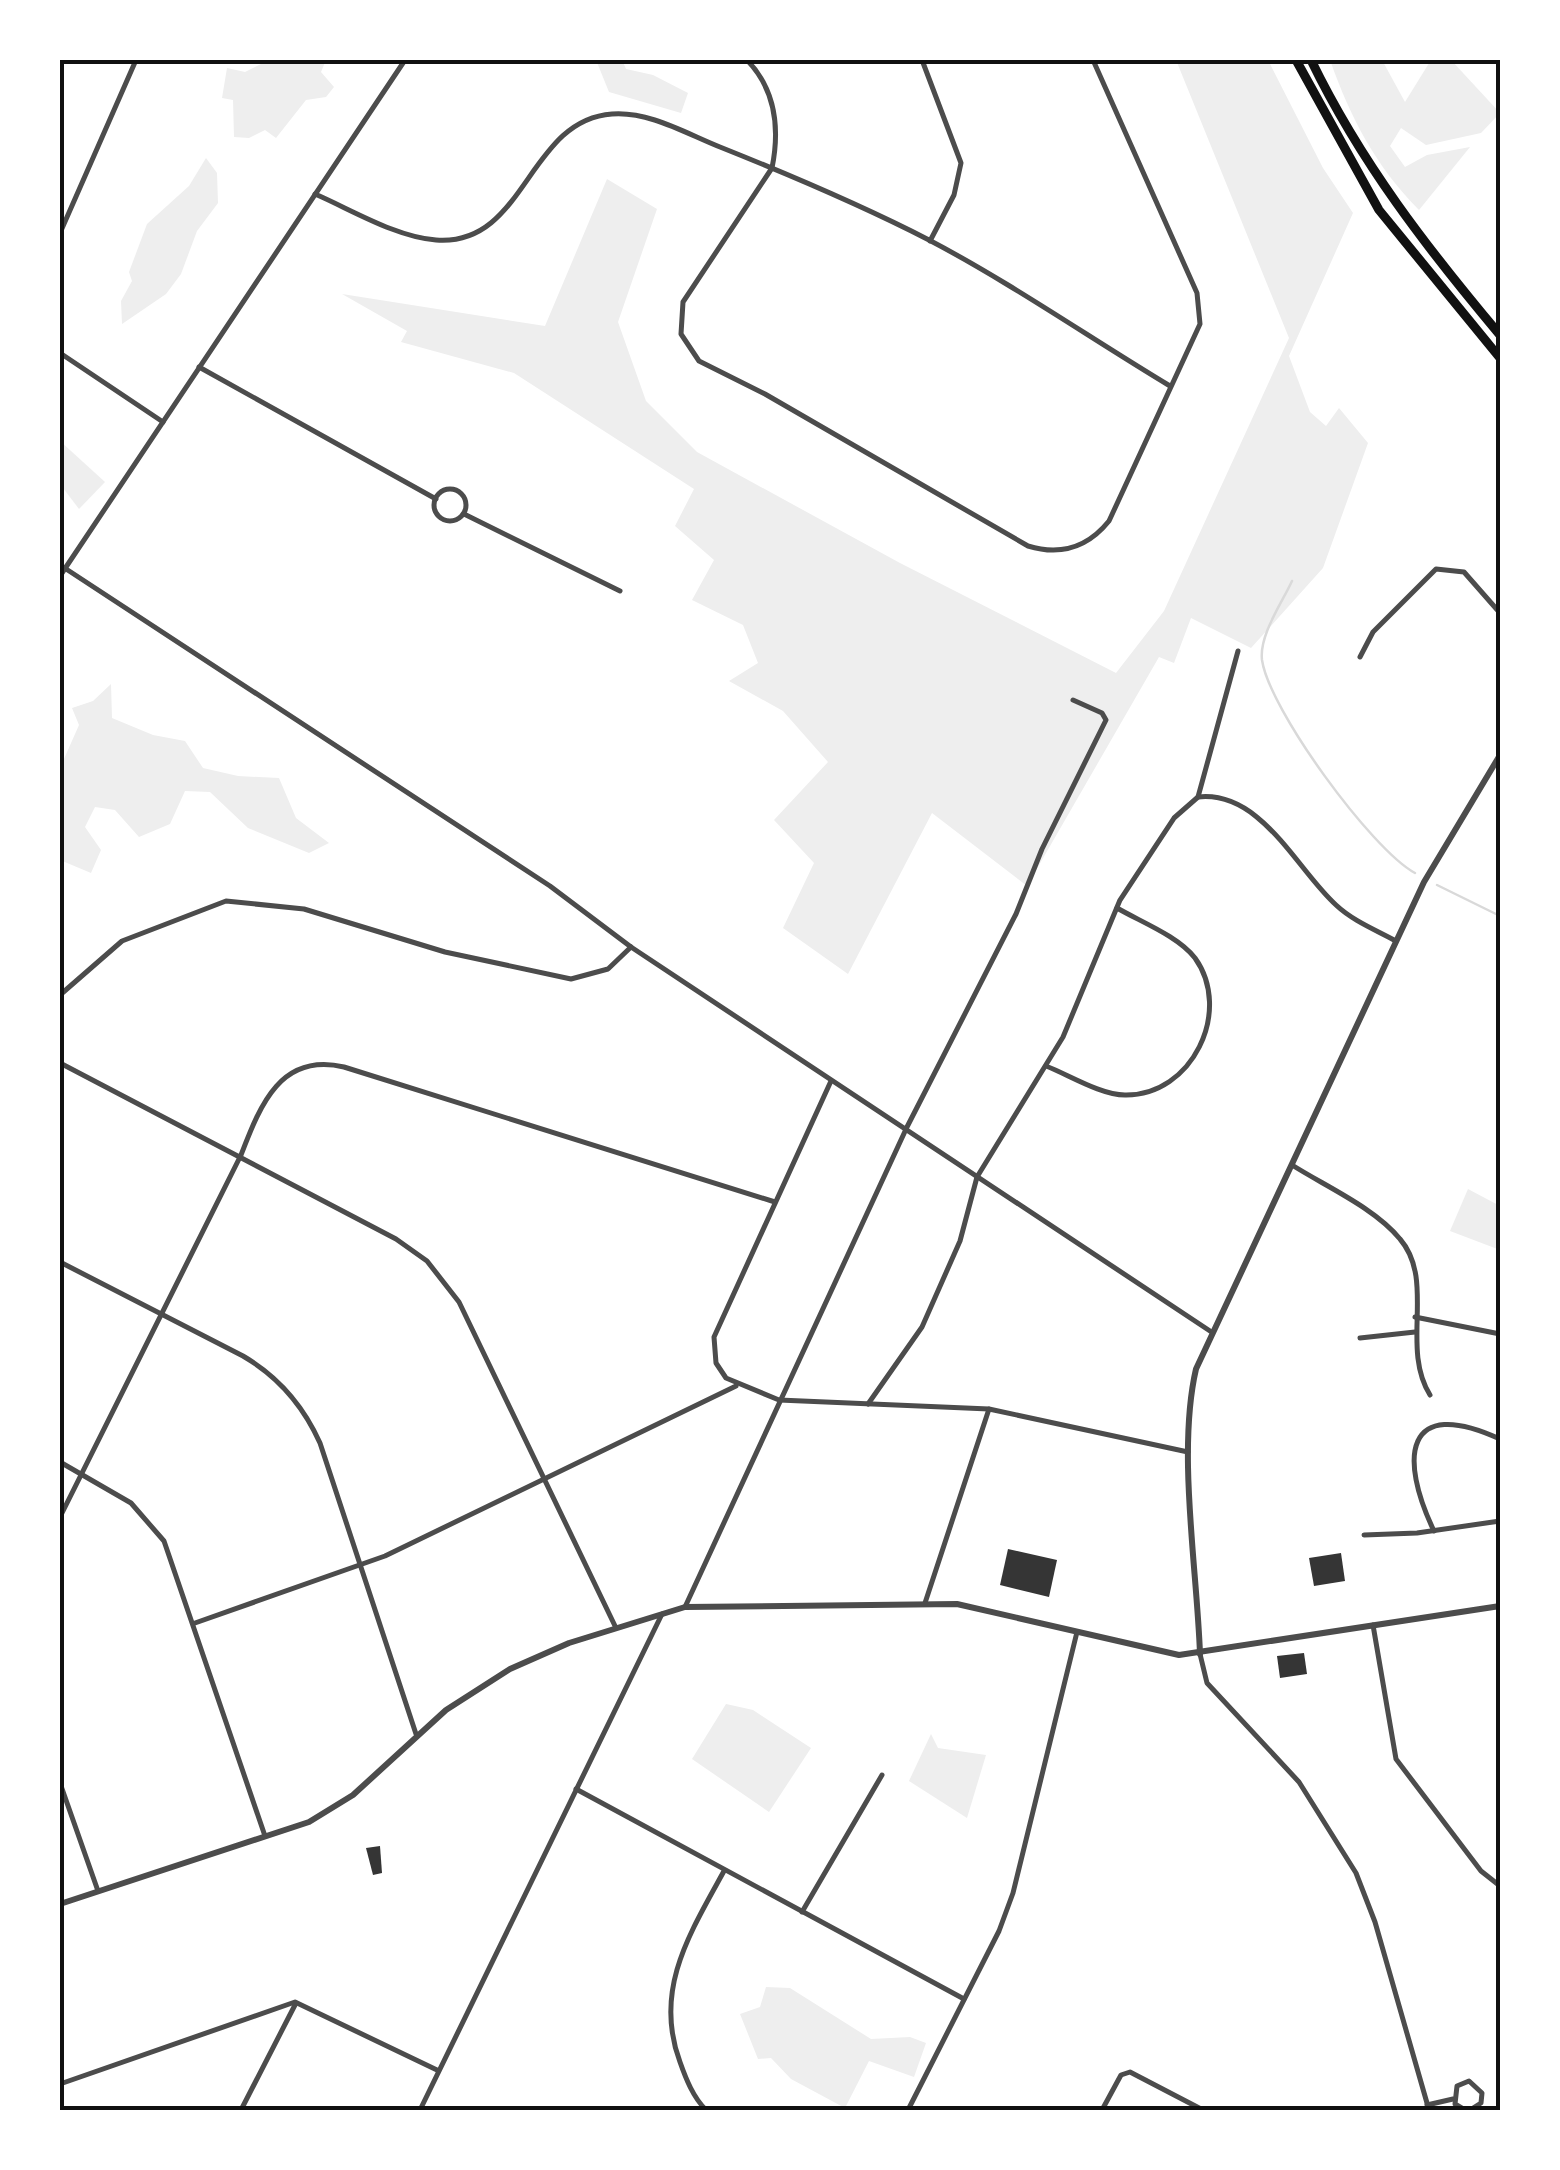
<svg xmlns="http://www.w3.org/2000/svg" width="1560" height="2170" viewBox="0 0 1560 2170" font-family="'Golos Text',sans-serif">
<rect width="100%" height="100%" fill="#fff"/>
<g fill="#eee">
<path d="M269,60H326L321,72L334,87L326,97L306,100L276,138L265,130L249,138L234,137L233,100L222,98L227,68L245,72Z"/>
<path d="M596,60H622L626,69L653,75L688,93L681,113L609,92Z"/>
<path d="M1176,60H1268L1323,168L1353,213L1289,356L1310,412L1326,426L1339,408L1368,443L1323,568L1251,648L1191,618L1174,663L1159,657L1027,886L932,813L848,974L783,928L814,863L774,820L828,762L783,711L729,681L758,663L743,625L692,600L714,560L675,526L694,489L514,373L401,342L407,331L342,294L545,326L607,179L657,209L618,322L646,401L697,452L900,563L1116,673L1164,611L1289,338Z"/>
<path d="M1330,60H1382L1405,102L1431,60H1451L1500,113L1481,133L1426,145L1401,128L1390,146L1405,167L1427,155L1470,147L1419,210C1375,165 1351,119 1330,60Z"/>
<path d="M206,158L217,173L218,203L197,231L181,274L166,294L122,324L121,301L132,281L129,272L147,224L189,186Z"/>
<path d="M60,441L105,482L79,509L60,484Z"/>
<path d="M111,684L112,718L153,735L185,741L203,768L238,776L279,778L296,818L329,843L309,853L248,828L210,792L185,791L170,824L139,837L115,810L95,807L85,827L101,850L91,873L60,860V768L79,725L72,708L93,701Z"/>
<path d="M1468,1189L1500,1206V1250L1450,1231Z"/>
<path d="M726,1704L753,1710L811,1748L769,1812L692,1759Z"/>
<path d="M931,1734L938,1748L986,1755L967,1818L909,1781Z"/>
<path d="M766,1987L790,1988L871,2039L910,2037L926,2043L914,2077L869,2061L845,2108L791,2079L771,2058L758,2059L740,2014L760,2007Z"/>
</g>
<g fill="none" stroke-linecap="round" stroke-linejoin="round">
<g stroke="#d9d9d9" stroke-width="2.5">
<path d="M1292,581C1282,603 1259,635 1262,660C1269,709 1371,849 1415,873"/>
<path d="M1437,885L1500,916"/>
</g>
</g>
<g fill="#353535">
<path d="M1008,1549L1057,1560L1049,1597L1000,1585Z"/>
<path d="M1341,1553L1345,1581L1314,1586L1309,1558Z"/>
<path d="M1304,1653L1307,1674L1280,1678L1277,1656Z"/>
<path d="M380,1846L382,1873L373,1875L366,1848Z"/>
</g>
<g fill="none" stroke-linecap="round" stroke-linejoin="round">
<g stroke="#4c4c4c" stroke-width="5">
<path d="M747,60C776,90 780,128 772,168L683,302L681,334L699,361L765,394L1028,546C1061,556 1088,547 1109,521L1200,324L1197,293L1093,60"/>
<path d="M922,60L961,163L954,195L930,241"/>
<path d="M315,194C352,210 396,237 436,240C526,247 527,120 612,114C649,111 687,134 720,147C790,175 861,205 929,240C1011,283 1090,338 1170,386"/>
<path d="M60,233L136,60"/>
<path d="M60,353L163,422"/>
<path d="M199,367L436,499"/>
<circle cx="450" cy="505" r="16"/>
<path d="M464,514L620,591"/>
<path d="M60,565L550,886L631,947L1210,1331"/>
<path d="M60,576L405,60"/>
<path d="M1360,657L1373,632L1436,569L1464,572L1500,613"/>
<path d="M1198,797C1261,790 1297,870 1336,905C1353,921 1376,930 1396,941"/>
<path d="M60,995L122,941L226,901L304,909L445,952L571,979L608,969L631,947"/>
<path d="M60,1063L396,1239L427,1261L459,1302L616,1628"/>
<path d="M1046,1066C1069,1075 1101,1095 1125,1095C1192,1096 1233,1011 1195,958C1178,936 1141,922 1117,908"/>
<path d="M831,1081L714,1337L716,1363L726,1378L779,1400L989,1409L1188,1452"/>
<path d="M1292,1165C1325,1186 1375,1208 1400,1239C1436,1281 1400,1347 1430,1395"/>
<path d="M60,1262L243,1356C279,1377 303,1405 320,1443L416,1734"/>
<path d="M1415,1317L1500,1334"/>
<path d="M1360,1338L1415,1332"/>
<path d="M868,1404L922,1327L960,1241L977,1177L1063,1037L1120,900L1174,818L1198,797L1238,651"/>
<path d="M60,1462L131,1503L164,1541L265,1836"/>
<path d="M60,1517L241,1155C260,1106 280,1052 344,1067L775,1202"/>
<path d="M1434,1531C1399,1458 1404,1395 1500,1439"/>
<path d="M1364,1535L1417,1533L1500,1521"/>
<path d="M925,1603L989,1409"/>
<path d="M685,1607L907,1127L1016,914L1042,849L1106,720L1102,713L1073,700"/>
<path d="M195,1623L385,1556L736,1386"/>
<path d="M1373,1625L1396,1759L1481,1871L1500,1886"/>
<path d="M1200,1654L1207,1683L1299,1782L1356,1873L1375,1922L1429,2110"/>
<path d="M60,1783L98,1891"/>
<path d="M576,1789L964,1999"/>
<path d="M802,1912L882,1775"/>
<path d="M60,2084L295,2002L437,2070"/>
<path d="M1427,2105L1453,2099"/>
<path d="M241,2110L296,2003"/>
<path d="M420,2110L662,1614"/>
<path d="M706,2110C693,2097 686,2079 680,2062C653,1990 690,1933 724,1871"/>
<path d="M908,2110L999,1931L1013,1893L1077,1632"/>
<path d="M1102,2110L1121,2075L1130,2072L1203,2110"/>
<path d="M1465,2110L1455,2104L1457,2086L1469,2081L1482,2093L1481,2103L1470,2110"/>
</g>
<g stroke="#4c4c4c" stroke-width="6">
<path d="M1200,1654C1197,1568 1177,1451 1196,1369L1424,882L1500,755"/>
<path d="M60,1904L309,1822L353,1795L446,1710L510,1669L569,1643L685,1607L957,1604L1179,1655L1500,1606"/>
</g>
<g stroke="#111" stroke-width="9">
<path d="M1296,60L1379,210L1500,358"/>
<path d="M1311,60C1361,163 1427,248 1500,335"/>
</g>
</g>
<rect width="1560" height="2170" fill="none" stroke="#ffffff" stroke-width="125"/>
<rect x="62" y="62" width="1436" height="2046" fill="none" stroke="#111" stroke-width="4"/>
</svg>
